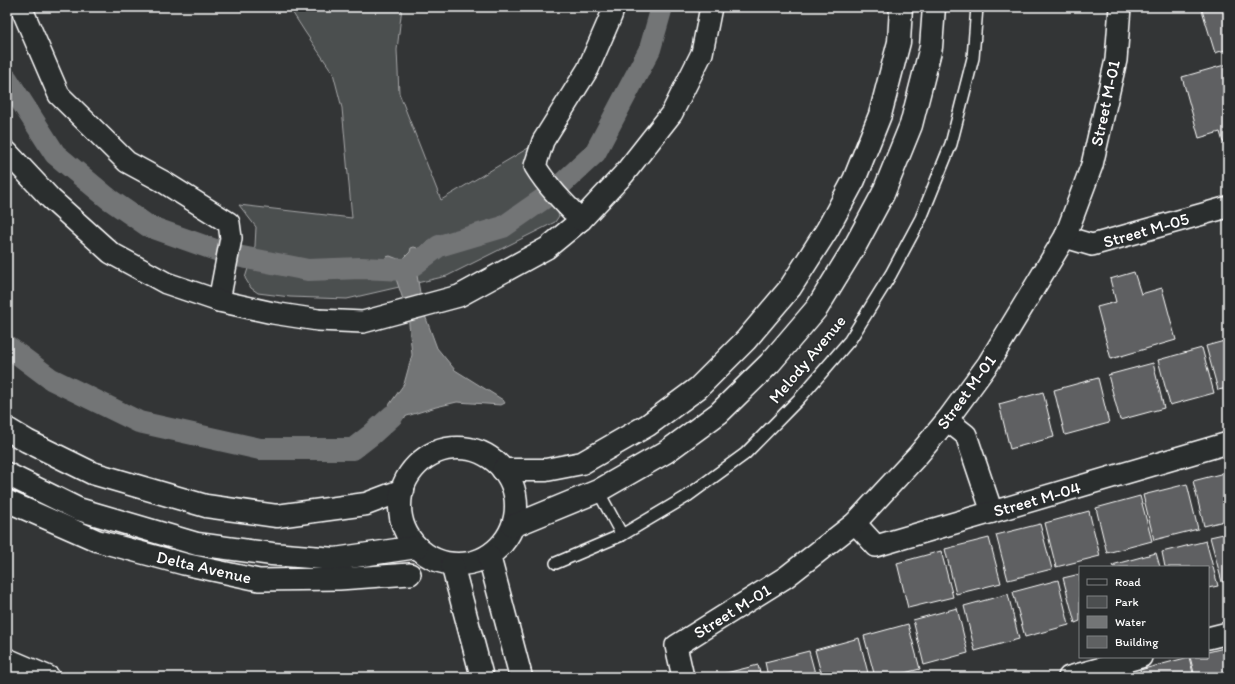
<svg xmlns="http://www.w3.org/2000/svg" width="1235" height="684" viewBox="0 0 1235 684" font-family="Itim,sans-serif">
<rect width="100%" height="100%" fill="#333536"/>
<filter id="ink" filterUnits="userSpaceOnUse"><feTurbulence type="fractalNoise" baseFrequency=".025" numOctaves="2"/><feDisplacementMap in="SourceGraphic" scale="8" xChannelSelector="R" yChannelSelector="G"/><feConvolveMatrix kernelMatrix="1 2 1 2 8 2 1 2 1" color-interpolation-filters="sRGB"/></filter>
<g filter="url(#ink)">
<path fill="#4c4f50" stroke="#a6a7a8" d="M289,7H402L397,50L399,93L441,200L535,144L525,161V171L557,210L559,216L555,222L447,276L347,299L290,297L258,293L251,288L245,278L255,246L256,227L239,205L352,218L342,108L333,73L305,32Z"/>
<path fill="#737576" stroke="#abacad" d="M414,247L417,248L419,250V256L415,264L423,310L437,348L455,370L503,400L505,403L501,405L457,402L436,407L407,416L376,434L371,435L372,429L404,384L412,355L408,314L393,270L387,265L386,262V257L390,256L398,259H403L410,252L411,248Z"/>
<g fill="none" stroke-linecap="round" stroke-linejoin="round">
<g stroke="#737576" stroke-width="22">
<path d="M7,79L55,154L109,199L148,226L227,254L308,270L361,268L405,270L415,264L439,246L503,227L553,192L595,153L650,49L662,7"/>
<path d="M7,346L51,379L139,422L260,449H353L371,435L393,415"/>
</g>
</g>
<g fill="#5f6162" stroke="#fff">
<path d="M1201,7H1228V49L1215,53Z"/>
<path d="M1228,64V141L1223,142L1220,132L1199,138L1182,77Z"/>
<path d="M1134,272L1141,294L1162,288L1176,340L1111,359L1097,307L1116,302L1110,279Z"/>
<path d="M1228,340V388L1218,390L1206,346Z"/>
<path d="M1202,348L1214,393L1170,405L1158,360Z"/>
<path d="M1153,363L1164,408L1120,420L1108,375Z"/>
<path d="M1098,378L1109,423L1065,435L1054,390Z"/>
<path d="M1043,392L1054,437L1010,449L999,404Z"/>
<path d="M1228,472V520L1204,526L1193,481Z"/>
<path d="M1187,484L1198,529L1154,540L1143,495Z"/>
<path d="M1140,496L1152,541L1107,553L1096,508Z"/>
<path d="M1089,511L1100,556L1056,567L1045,523Z"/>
<path d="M1040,524L1052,569L1008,580L996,535Z"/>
<path d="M1228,533V580L1222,582L1210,537Z"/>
<path d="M989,538L1001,583L956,594L945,549Z"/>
<path d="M1206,541L1218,586L1208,588V567H1165L1162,552Z"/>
<path d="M941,551L953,597L908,608L897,563Z"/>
<path d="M1156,553L1160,567H1113L1112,565Z"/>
<path d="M1080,574V621L1075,623L1063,578Z"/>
<path d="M1058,580L1069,625L1025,637L1013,592Z"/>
<path d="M1008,594L1019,639L975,651L964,606Z"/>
<path d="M957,608L968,653L924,665L913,620Z"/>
<path d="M908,624L920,669L889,677H875L864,636Z"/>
<path d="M859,638L869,677H822L815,650Z"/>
<path d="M1228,647V677H1195L1190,657H1208V652Z"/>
<path d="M809,651L816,677H768L765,662Z"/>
<path d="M1189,657L1194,677H1142L1140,670Z"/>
<path d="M758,665L761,677H714V676Z"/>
</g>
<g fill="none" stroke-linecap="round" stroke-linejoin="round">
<defs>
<g id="lane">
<path d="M598,491L622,535"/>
<path d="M556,563L622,535L686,497L745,454L799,399L850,340L891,274L921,218L951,144L973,58L977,7"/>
</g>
<g id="street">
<path d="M21,7L59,95L127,162L162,181L229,223L231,238L219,301"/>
<path d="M7,152L51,199L111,253L166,283L219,301L273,313L318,320L363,322L459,296L547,248L581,220L624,174L672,113L702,53L711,7"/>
<path d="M581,220C564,203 547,186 535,166L543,141L588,69L611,16L614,7"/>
<path d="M1065,237L1092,245L1228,207"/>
<path d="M947,420L966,435L992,512"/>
<path d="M7,501L98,541L184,564L259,580L339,579L410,574"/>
<path d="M855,523L876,546L1228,443"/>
<path d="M1208,638L1228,633"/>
<path d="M7,659L49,677"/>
<path d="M683,677L676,646L786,577L855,523L918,455L947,420L988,364L1065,237L1092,165L1116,60L1120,7"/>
<path d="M1069,677L1141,657"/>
</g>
<g id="secondary">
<path d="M7,429L27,441L92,473L206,506L277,516L366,504L403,490"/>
<circle cx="458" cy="506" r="58"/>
<path d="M503,470H546L582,463L648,425L698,388L746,340L790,288L827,230L854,180L880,115L899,42L901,7"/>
<path d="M7,474L78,509L197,544L272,554L335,559L417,547"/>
<path d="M513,526L598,491L666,452L719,413L770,363L817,308L855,246L883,194L911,125L931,47L934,7"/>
<path d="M489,556L521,677"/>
<path d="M452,564L482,677"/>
</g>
</defs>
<use href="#lane" stroke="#fff" stroke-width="14"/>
<use href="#street" stroke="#fff" stroke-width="24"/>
<use href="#secondary" stroke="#fff" stroke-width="25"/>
<use href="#lane" stroke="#2a2d2e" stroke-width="11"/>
<use href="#street" stroke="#2a2d2e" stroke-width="21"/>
<use href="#secondary" stroke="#2a2d2e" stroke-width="22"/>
</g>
</g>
<g text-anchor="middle" stroke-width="3" stroke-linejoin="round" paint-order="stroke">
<g font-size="17" fill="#fff" stroke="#2a2d2e">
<text transform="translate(1105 103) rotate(-78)" y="6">Street M-01</text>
<text transform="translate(1146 230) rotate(-16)" y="6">Street M-05</text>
<text transform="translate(807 359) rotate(-50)" y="6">Melody Avenue</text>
<text transform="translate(966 392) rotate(-54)" y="6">Street M-01</text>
<text transform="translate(1037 499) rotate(-16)" y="6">Street M-04</text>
<text transform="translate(204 567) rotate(13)" y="6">Delta Avenue</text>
<text transform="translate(732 611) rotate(-32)" y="6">Street M-01</text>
</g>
</g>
<rect width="1235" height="684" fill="none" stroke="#2a2d2e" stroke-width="24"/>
<rect x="12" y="12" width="1211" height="660" fill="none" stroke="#fff" stroke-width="1.5" filter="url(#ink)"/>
<rect x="1079" y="566" width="130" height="92" fill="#2a2d2e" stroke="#7f8182"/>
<rect x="1087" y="579" width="20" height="6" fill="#2a2d2e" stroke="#7f8182"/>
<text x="1115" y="586" font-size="12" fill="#ffffff">Road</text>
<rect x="1087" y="596" width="20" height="12" fill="#4c4f50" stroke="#7f8182"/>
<text x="1115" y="606" font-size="12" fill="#ffffff">Park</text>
<rect x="1087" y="616" width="20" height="12" fill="#737576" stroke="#7f8182"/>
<text x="1115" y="626" font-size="12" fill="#ffffff">Water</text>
<rect x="1087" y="636" width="20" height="12" fill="#5f6162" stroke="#7f8182"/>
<text x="1115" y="646" font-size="12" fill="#ffffff">Building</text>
</svg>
